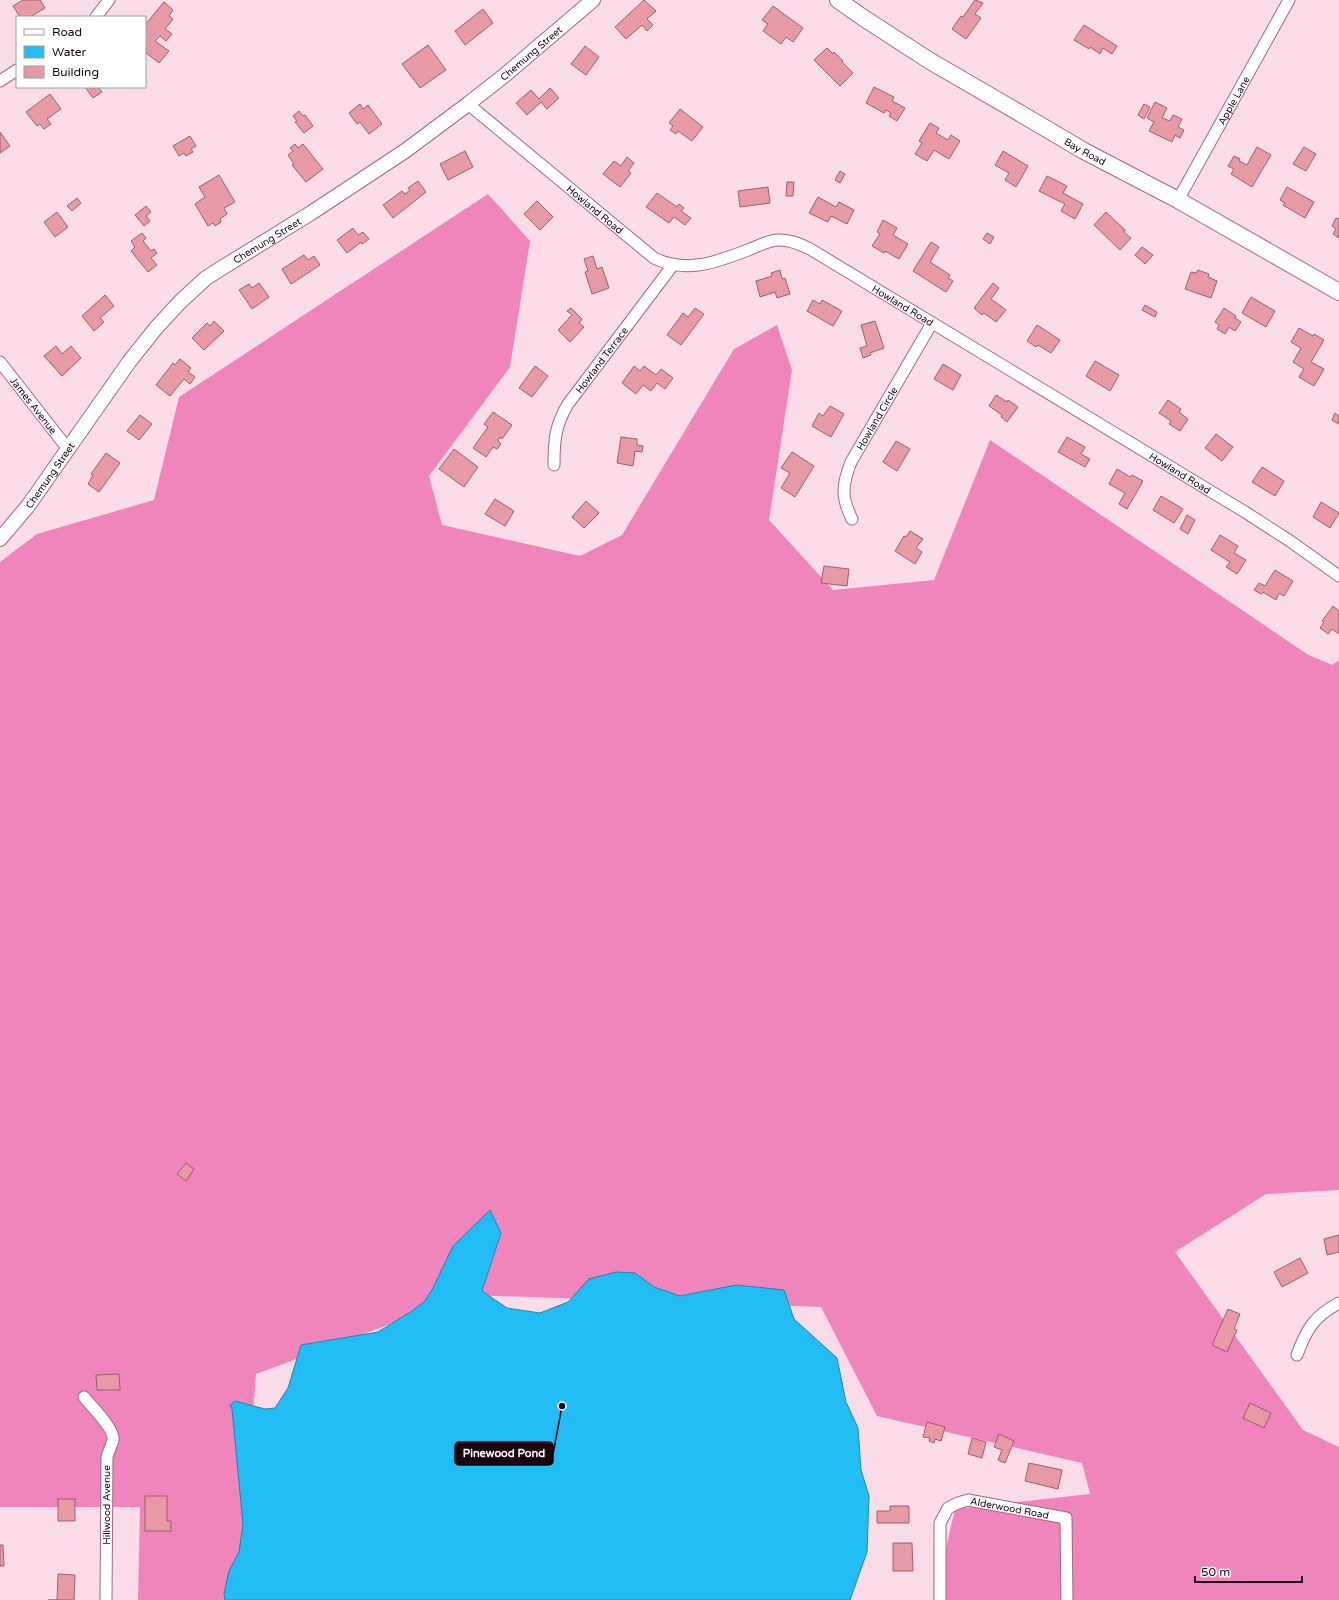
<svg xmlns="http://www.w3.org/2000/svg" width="1339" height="1600" viewBox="0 0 1339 1600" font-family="'Varela Round',sans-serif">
<rect width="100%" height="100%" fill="#f9dce8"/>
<path fill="#ef85ba" d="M488,194L530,241L510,367L429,476L442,525L580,556L622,535L734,349L777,325L792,370L769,520L833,590L934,580L990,440L1307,654L1332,665L1339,660V1190L1266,1194L1175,1252L1303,1430L1339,1447V1600H934L955,1509L1090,1494L1082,1463L877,1416L821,1307L468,1295L256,1374L237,1600H138L140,1507H0V562L37,534L154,500L179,397Z"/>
<path fill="#23bdf6" stroke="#2086b1" d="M490,1210L501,1233L482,1291L507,1308L540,1313L568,1302L589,1279L616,1272L635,1273L654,1287L680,1296L736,1285L784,1290L794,1319L837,1358L846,1402L858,1428L861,1470L869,1496L867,1552L850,1600H225L224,1594L229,1571L239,1552L243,1524L232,1409L230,1405L235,1401L265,1409L275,1408L288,1388L301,1345L378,1332L412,1311L425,1301L433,1288L453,1246Z"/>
<g fill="#e59aa5" stroke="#a35f6a">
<path d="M23,0H40L45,8L30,17H20L13,6Z"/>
<path d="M644,0L656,11L647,19L653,25L647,31L642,25L626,39L615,27Z"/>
<path d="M975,0L983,3L975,14L981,18L966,39L952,29L961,16L963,17Z"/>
<path d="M164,2L173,10L169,16L173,19L165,29L172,34L166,41L160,36L155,41L169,51L159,63L145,52V25Z"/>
<path d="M773,6L803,28L793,42L786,37L781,44L763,31L768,24L762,20Z"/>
<path d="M483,9L493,23L465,45L455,31Z"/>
<path d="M1084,25L1117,46L1112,54L1103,48L1100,54L1090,47L1089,49L1074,40Z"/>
<path d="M428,45L446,70L420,88L402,64Z"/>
<path d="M585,46L599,57L586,75L571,64Z"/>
<path d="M827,48L833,54L834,52L843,61L842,62L853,73L840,86L814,60Z"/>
<path d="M85,87H98L102,92L93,98Z"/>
<path d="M874,87L894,97L892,101L905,108L897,121L889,116L891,113L886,110L884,113L866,103Z"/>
<path d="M550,88L559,98L547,109L541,102L527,115L516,103L531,90L539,99Z"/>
<path d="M50,94L61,109L47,119L51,124L44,129L40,124L37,126L26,112Z"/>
<path d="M1155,102L1167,108L1162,118L1170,121L1173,115L1182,119L1178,127L1184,130L1180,138L1175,135L1172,142L1149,131L1154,122L1147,118Z"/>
<path d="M360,104L363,109L368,105L382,124L369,134L360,122L357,124L349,113Z"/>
<path d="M1144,104L1150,107L1144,119L1138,115Z"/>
<path d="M680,109L703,127L692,141L678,131L676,134L670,130L673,126L669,123Z"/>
<path d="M299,111L303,116L305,115L313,126L304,133L295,122L297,121L293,116Z"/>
<path d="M930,123L939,128L936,133L948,140L951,135L960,141L949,159L934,150L927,161L915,154L922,143L919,141Z"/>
<path d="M0,132L10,146L0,153Z"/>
<path d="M190,136L196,146L191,149L193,152L186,156L184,153L179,156L173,146Z"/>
<path d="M295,144L298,148L303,144L323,169L306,182L292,165L294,164L288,155L293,151L290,148Z"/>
<path d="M1257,147L1271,155L1252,187L1231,174L1234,169L1228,166L1234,156L1240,159L1239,161L1247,165Z"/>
<path d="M1304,147L1316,154L1306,171L1293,164Z"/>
<path d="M465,151L473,167L448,180L440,164Z"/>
<path d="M1003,151L1028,166L1016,187L1005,180L1009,173L995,165Z"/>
<path d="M627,157L634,163L628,171L631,173L620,187L603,174L614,161L621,166Z"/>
<path d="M840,171L845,174L840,183L835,180Z"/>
<path d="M219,175L235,202L224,208L227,214L220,219L221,222L215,226L213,223L208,226L195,204L205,197L199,187Z"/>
<path d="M1047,176L1067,186L1063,193L1083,204L1075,219L1061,211L1065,204L1039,191Z"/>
<path d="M418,181L426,192L393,218L383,205L402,191L405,194L410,190L408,188Z"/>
<path d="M787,182H794L793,196H786Z"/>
<path d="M768,187L770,203L740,207L738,191Z"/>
<path d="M1287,187L1314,202L1305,218L1283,205L1285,203L1280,200Z"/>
<path d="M657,193L677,207L679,204L684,208L681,211L691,218L685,225L674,217L669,223L646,207Z"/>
<path d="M818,197L836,207L839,202L854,210L847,224L831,216L828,222L809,213Z"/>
<path d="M77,198L81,203L72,211L67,206Z"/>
<path d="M537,201L553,217L540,230L524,214Z"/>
<path d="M146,206L151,212L146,216L150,221L144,226L135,215Z"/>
<path d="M57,212L68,227L55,237L44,222Z"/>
<path d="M1106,212L1125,230L1124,232L1131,238L1120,250L1094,225Z"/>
<path d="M1336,218L1339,219V238L1333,234L1336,229L1332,226Z"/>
<path d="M883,220L897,228L893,235L908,244L899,259L885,251L884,253L872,246L880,234L877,232Z"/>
<path d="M353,228L358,235L363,232L369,239L362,244L361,242L347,253L337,240Z"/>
<path d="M142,233L146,238L143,241L151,251L154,249L157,253L151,258L157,265L148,272L131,251L135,247L131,241Z"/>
<path d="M987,233L994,237L990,244L983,239Z"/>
<path d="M931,242L939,247L930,262L950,275L948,278L953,281L946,292L913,271Z"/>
<path d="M1142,247L1153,255L1145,264L1135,255Z"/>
<path d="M304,255L308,260L314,256L320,265L291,284L282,269Z"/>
<path d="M593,256L597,269L602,267L609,288L592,294L585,272L588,271L584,259Z"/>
<path d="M780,270L782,279L785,278L790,294L777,298L775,292L760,297L756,281L772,276L771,273Z"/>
<path d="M1198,270L1209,274L1208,277L1217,281L1211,298L1185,289L1191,272L1196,273Z"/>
<path d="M259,283L269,297L252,309L239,290L249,284L252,288Z"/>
<path d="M993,283L999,288L991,299L1006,310L996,322L984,313L982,315L974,308Z"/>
<path d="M105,295L114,306L100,318L104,322L94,331L82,316Z"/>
<path d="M1251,297L1275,311L1266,327L1242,313Z"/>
<path d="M813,300L820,304L822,300L842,311L833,326L807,311Z"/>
<path d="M1145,305L1157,312L1155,317L1142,310Z"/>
<path d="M571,308L582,319L579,323L584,327L570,342L558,330L572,315L567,311Z"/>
<path d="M695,308L704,314L681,345L667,335L683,313L688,317Z"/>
<path d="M1224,308L1236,316L1235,318L1241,322L1235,331L1229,327L1225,334L1217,329L1219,325L1215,322Z"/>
<path d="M214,321L224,331L204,350L192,338L207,323L210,326Z"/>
<path d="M875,321L884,348L870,353L871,355L863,358L860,348L867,346L861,325Z"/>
<path d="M1037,325L1060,340L1051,353L1038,345L1036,347L1027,341Z"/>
<path d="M1299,328L1313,336L1314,334L1324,340L1311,362L1324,369L1314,386L1299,377L1304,369L1293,362L1301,348L1291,342Z"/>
<path d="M56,346L62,354L71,346L81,358L62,376L44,356Z"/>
<path d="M180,359L191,368L188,372L195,377L190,384L184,379L170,396L156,385L173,363L175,365Z"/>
<path d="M1095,361L1119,375L1110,391L1086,376Z"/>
<path d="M943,364L961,375L953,390L934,379Z"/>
<path d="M535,366L548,376L532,397L519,388Z"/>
<path d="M634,366L640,371L644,366L656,375L661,369L673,378L665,389L657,383L651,391L643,385L636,394L622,383Z"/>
<path d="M996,395L1007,402L1008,400L1018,407L1007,422L1001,417L1002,415L989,406Z"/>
<path d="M1168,400L1181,409L1179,412L1188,419L1180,431L1169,424L1171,421L1159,413Z"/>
<path d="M830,406L844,414L831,437L812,426L819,413L823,416Z"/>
<path d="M493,412L512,425L502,439L500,437L498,441L501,444L497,449L493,447L486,457L473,448L488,427L484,424Z"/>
<path d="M1335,413L1339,416V424L1332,420Z"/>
<path d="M140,415L152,424L139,440L127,431Z"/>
<path d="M1216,434L1233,447L1222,461L1205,448Z"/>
<path d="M621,437L637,439V445L643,446L642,452L635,451L633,466L617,463Z"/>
<path d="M1067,437L1085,447L1081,454L1090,459L1085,467L1058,452Z"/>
<path d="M896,441L910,449L897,471L883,462Z"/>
<path d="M454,449L478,467L464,487L439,469Z"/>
<path d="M792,452L814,466L795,497L781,488L790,473L781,468Z"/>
<path d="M106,453L120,463L99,492L88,484L93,475L91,474Z"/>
<path d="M1262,467L1284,481L1275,496L1252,482Z"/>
<path d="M1117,469L1130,477L1132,475L1143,481L1127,509L1119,504L1125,493L1109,484Z"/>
<path d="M1161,496L1183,509L1174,523L1153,510Z"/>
<path d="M495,499L514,511L505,526L485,514Z"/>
<path d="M586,501L599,513L584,528L572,517Z"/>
<path d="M1321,502L1339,513L1330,528L1313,517Z"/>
<path d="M1187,515L1195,520L1188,534L1180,529Z"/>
<path d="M910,531L923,539L916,548L922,552L915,564L895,551L904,536L906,537Z"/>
<path d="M1220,535L1238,546L1234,553L1246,560L1237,574L1226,567L1230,562L1211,550Z"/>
<path d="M824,566L849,569L847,586L821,583Z"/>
<path d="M1275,570L1293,581L1284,596L1279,593L1276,600L1263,592L1261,594L1254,590L1259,583L1265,586Z"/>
<path d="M1333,606L1339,611V634L1332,629L1328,634L1320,628L1324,622L1322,621Z"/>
<path d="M186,1163L194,1169L186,1181L177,1174Z"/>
<path d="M1339,1235V1252L1327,1255L1324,1239Z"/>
<path d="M1300,1258L1308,1273L1282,1287L1274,1272Z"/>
<path d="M1228,1309L1240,1314L1234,1329L1237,1330L1227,1352L1212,1345Z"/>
<path d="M119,1374L120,1390H97L96,1375Z"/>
<path d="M1250,1403L1271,1413L1264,1428L1243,1418Z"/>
<path d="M927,1422L945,1427L941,1441L935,1439L934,1443L929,1441L930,1438L923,1437Z"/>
<path d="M999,1434L1014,1441L1005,1463L998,1460L1002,1450L994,1447Z"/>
<path d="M972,1438L986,1442L982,1458L968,1454Z"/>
<path d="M1029,1463L1062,1470L1058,1489L1025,1481Z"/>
<path d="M145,1496H167V1521H171V1531H145Z"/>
<rect x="58" y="1499" width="17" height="22"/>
<path d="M890,1506H909V1523H877V1511H890Z"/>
<path d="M893,1543H912L913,1571H893Z"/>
<path d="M0,1545H3L4,1566H0Z"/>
<path d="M58,1574L75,1575L74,1600H48H57Z"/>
</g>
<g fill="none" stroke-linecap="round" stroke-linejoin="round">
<defs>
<g id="minor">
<path d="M96,17L109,0"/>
<path d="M0,81L17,70"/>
<path id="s1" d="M468,104L654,258C686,274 717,262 748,250C758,246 767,241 777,240C789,239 800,244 810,249L1245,512L1290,541L1339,576"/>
<path id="s2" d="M1178,200L1289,0"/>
<path id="s3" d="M0,362L68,449"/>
<path id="s4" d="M554,465C554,440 555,426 568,404L673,265"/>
<path id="s5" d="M852,519C841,497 842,485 851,462L932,323"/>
<path d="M1297,1355C1306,1330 1314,1316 1339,1303"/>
<path d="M84,1397C91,1406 115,1429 113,1440C112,1446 108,1451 107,1457L106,1600"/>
<path id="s6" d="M940,1600V1523L948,1508L958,1503L968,1500L1066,1518L1067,1600"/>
</g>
<g id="tertiary">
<path id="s7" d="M0,539L28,506L129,362L156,328L180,302L206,278L225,266L311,213L405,151L468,104L505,75L593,0"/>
</g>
<g id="secondary">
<path id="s8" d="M838,0L862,17L930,61L1023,115L1084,151L1178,200L1339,292"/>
</g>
</defs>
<use href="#minor" stroke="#a66785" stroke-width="13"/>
<use href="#tertiary" stroke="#a66785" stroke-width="16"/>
<use href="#secondary" stroke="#a66785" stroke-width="18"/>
<use href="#minor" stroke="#fff" stroke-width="11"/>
<use href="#tertiary" stroke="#fff" stroke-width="14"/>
<use href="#secondary" stroke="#fff" stroke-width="16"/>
</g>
<g text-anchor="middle" stroke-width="4" stroke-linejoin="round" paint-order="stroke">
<g font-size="10" fill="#19040f" stroke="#fff">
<text dy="4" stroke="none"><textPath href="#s7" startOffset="729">Chemung Street</textPath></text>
<text dy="4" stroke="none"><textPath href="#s2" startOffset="114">Apple Lane</textPath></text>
<text dy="4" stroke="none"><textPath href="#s8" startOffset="290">Bay Road</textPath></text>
<text dy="4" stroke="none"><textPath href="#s1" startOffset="165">Howland Road</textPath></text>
<text dy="4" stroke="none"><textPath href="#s7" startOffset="405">Chemung Street</textPath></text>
<text dy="4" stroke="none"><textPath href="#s1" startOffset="513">Howland Road</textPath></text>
<text dy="4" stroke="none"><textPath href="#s4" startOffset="119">Howland Terrace</textPath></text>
<text dy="4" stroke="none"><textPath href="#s3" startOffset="55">James Avenue</textPath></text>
<text dy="4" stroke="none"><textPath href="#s5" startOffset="110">Howland Circle</textPath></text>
<text dy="4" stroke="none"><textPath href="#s1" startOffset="837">Howland Road</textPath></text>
<text dy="4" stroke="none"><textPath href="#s7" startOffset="81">Chemung Street</textPath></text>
<text transform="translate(106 1505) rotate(-90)" y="4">Hillwood Avenue</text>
<text dy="4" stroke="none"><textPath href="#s6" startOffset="158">Alderwood Road</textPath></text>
</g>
</g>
<path fill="none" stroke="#19040f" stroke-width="1.5" d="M562 1406L553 1454"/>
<circle fill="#19040f" stroke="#fff" stroke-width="1.5" cx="562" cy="1406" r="4"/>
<rect fill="#19040f" stroke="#19040f" stroke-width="1.5" x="455" y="1442" width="98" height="23" rx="4"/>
<g font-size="11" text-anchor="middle" font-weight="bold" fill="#fff">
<text x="504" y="1457">Pinewood Pond</text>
</g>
<rect x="16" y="16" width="130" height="72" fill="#ffffff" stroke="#a39b9f"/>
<rect x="24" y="29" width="20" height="6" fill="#ffffff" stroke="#a39b9f"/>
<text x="52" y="36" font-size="12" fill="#19040f">Road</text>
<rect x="24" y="46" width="20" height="12" fill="#23bdf6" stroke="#a39b9f"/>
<text x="52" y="56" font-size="12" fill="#19040f">Water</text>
<rect x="24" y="66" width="20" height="12" fill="#e59aa5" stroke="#a39b9f"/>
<text x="52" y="76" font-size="12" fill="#19040f">Building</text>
<path d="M1195 1576v6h107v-6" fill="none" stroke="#19040f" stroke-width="2"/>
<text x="1201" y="1576" font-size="12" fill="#19040f" stroke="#ffffff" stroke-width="3" paint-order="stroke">50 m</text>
</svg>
